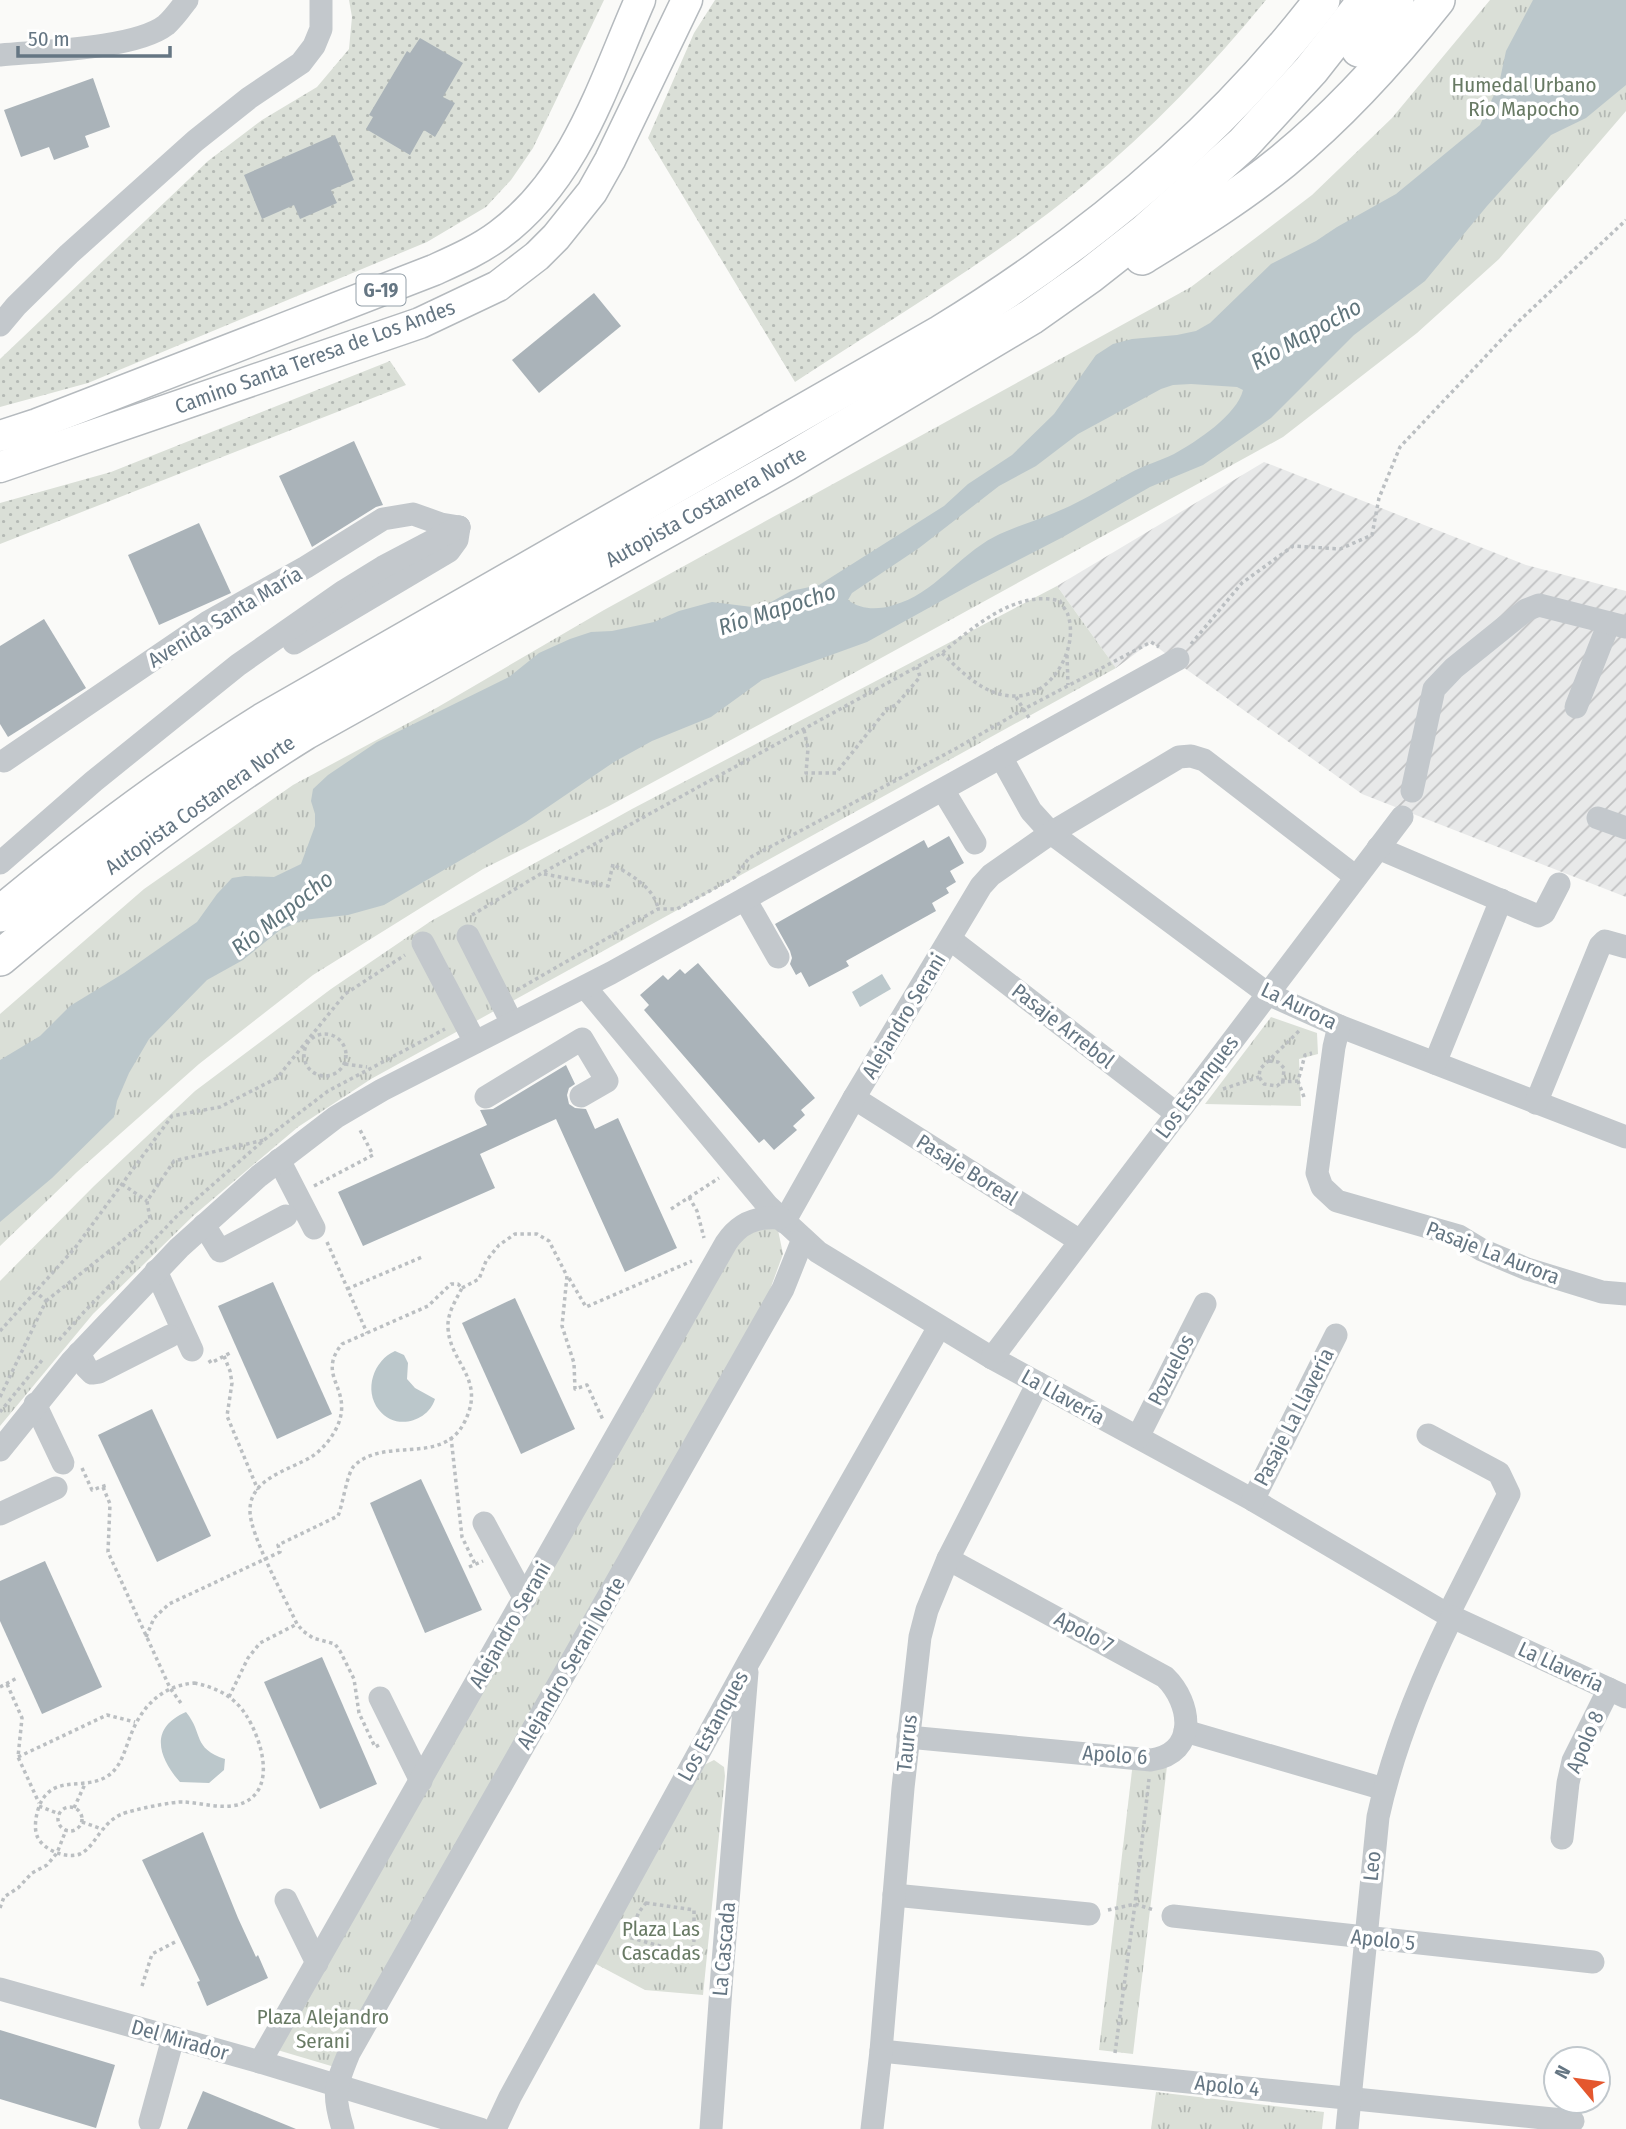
<svg xmlns="http://www.w3.org/2000/svg" width="1626" height="2129" viewBox="0 0 1626 2129" font-family="'Fira Sans Condensed',sans-serif">
<defs>
<pattern id="industrial-furrows" width="10" height="10" patternUnits="userSpaceOnUse" patternTransform="scale(1.75)"><rect width="10" height="10" fill="#e8e9e9"/><path d="M-1 1l2-2M0 10L10 0M9 11l2-2" fill="none" stroke="#c0c1c2"/></pattern>
<pattern id="grass-dots" width="8" height="8" patternUnits="userSpaceOnUse" patternTransform="scale(1.75)"><rect width="8" height="8" fill="#dadfd7"/><path d="M2 2h.1M6 6h.1" fill="none" stroke="#b4b9b4" stroke-width="1.8" stroke-linecap="round"/></pattern>
<pattern id="park-tufts" width="24" height="20" patternUnits="userSpaceOnUse" patternTransform="scale(1.75)"><rect width="24" height="20" fill="#dadfd7"/><path d="M3 7l-1-3M5 7V3M7 7l1-3M15 17l-1-3M17 17v-4M19 17l1-3" fill="none" stroke="#b4b9b4"/></pattern>
</defs>
<rect width="100%" height="100%" fill="#fafaf8"/>
<path fill="url(#industrial-furrows)" d="M1264,462L1526,565L1626,591V897L1362,794L1176,662L1151,642L1116,668L1057,586Z"/>
<g fill="url(#grass-dots)">
<path d="M349,0H604L533,148L511,180L486,207L427,242L88,383L0,407V359L208,161L262,120L317,87L349,49L352,17Z"/>
<path d="M715,0H1266C1211,67 1151,130 1084,185C995,258 891,319 795,382L648,138L694,33Z"/>
<path d="M390,361L406,385L0,544V503L111,472Z"/>
</g>
<g fill="url(#park-tufts)">
<path d="M1490,0H1626V111L1499,259L1417,333L1283,437L812,696L609,806L483,869L313,975L199,1064L77,1172L0,1246V1014L144,889L293,785L438,707L604,610L1191,287L1312,195L1392,118Z"/>
<path d="M1057,586L1116,668L371,1079L298,1127L193,1216L93,1314L0,1426V1281L94,1186L195,1091L331,989L431,921L632,809Z"/>
<path d="M1271,1017L1317,1033L1318,1054L1299,1059L1301,1106L1205,1104Z"/>
<path d="M765,1220L778,1230L783,1254L760,1317L338,2068L274,2049L747,1227Z"/>
<path d="M714,1760L724,1767L725,1776L703,1995L645,1990L594,1963L702,1766Z"/>
<path d="M1133,1762L1167,1766L1133,2054L1099,2050Z"/>
<path d="M1156,2092L1324,2112L1322,2129H1151Z"/>
</g>
<g fill="#bbc7cb" fill-rule="evenodd">
<path d="M1533,0H1626V85L1586,118L1551,135L1487,206L1425,281L1354,335L1271,418L1203,465L1150,487L1063,537L972,584L867,642L762,680L711,717L652,741L614,762L526,822L384,905L348,915L303,920L280,930L243,960L207,980L149,1039L129,1073L117,1101L114,1117L52,1178L0,1222V1060L40,1036L70,1006L124,973L197,922L217,894L232,878L245,876L274,877L301,864L315,826V814L311,801L313,789L328,775L377,742L509,677L539,653L570,639L591,632L612,631L654,622L679,611L712,602L760,608L791,591L819,585L944,506L968,484L1012,455L1054,414L1096,355L1113,344L1132,339L1177,335L1196,331L1210,323L1271,264L1316,241L1337,227L1396,194L1480,125L1499,84L1506,51ZM1191,384L1237,387L1243,390C1237,415 1196,442 1174,454C1160,461 1144,465 1130,473C1105,487 1081,502 1054,513C1035,521 1013,527 994,537C959,555 934,594 894,605C878,610 861,610 848,600L852,593L919,548L999,486L1036,466L1078,434L1161,389L1173,385Z"/>
<path d="M882,974L891,989L860,1007L852,992Z"/>
<path d="M395,1351L404,1355L408,1363L407,1379L415,1388L435,1399C428,1422 395,1431 379,1410C363,1390 374,1360 395,1351Z"/>
<path d="M186,1712C204,1734 192,1748 225,1759L224,1770L209,1783L180,1782C158,1757 149,1728 186,1712Z"/>
</g>
<g fill="#aab3b9">
<path d="M420,38L463,63L443,97L455,103L435,137L424,130L410,155L366,129L373,117L369,115L395,71L407,51L410,53Z"/>
<path d="M93,78L110,127L85,136L89,147L54,160L49,147L21,157L4,110Z"/>
<path d="M335,135L354,180L331,190L337,203L300,219L294,205L262,219L244,175Z"/>
<path d="M594,293L621,326L539,393L512,360Z"/>
<path d="M354,441L383,505L376,507L312,547L279,476Z"/>
<path d="M199,523L231,593L159,625L128,555Z"/>
<path d="M44,619L86,688L8,737L0,724V646Z"/>
<path d="M949,836L964,863L950,871L956,882L946,888L949,893L932,903L936,911L846,961L849,966L809,987L801,972L796,975L790,964L792,958L790,951L775,924L924,840L928,848Z"/>
<path d="M698,963L815,1098L801,1110L805,1115L793,1126L797,1130L774,1150L764,1139L759,1143L644,1010L649,1005L640,995L663,975L668,980L680,969L685,974Z"/>
<path d="M566,1065L575,1084L569,1088L567,1095L569,1104L575,1108L586,1109L595,1129L618,1118L677,1248L625,1272L556,1119L480,1154L495,1188L363,1246L338,1192L487,1125L480,1110L493,1109Z"/>
<path d="M273,1282L332,1414L277,1439L218,1306Z"/>
<path d="M515,1298L575,1429L521,1454L462,1323Z"/>
<path d="M152,1409L211,1536L157,1562L98,1435Z"/>
<path d="M421,1479L482,1610L425,1633L370,1503Z"/>
<path d="M45,1561L102,1687L42,1714L0,1621V1581Z"/>
<path d="M322,1657L377,1784L320,1809L264,1682Z"/>
<path d="M203,1832L238,1918L256,1957L258,1955L268,1978L207,2006L197,1982L200,1981L142,1860Z"/>
<path d="M0,2030L115,2065L96,2128L0,2099Z"/>
<path d="M203,2091L296,2129H187Z"/>
</g>
<g fill="none" stroke-linecap="round" stroke-linejoin="round">
<defs>
<g id="major">
<path d="M0,436L37,424L434,270C456,260 479,250 499,235C576,178 603,84 640,0"/>
<path d="M0,467L420,323L498,286L537,256L556,237L592,192L610,160L687,0"/>
</g>
<g id="highway">
<path d="M1359,49L1396,0"/>
<path d="M1142,257C1190,227 1239,197 1283,161C1340,114 1391,58 1437,0"/>
<path d="M0,914C84,844 170,779 263,721L941,333C1086,244 1218,136 1322,0"/>
<path d="M0,958C97,876 197,799 305,732L786,463L1031,317L1089,276L1145,232L1243,144L1311,70L1366,0"/>
</g>
</defs>
<use href="#major" stroke="#b5babe" stroke-width="33"/>
<use href="#highway" stroke="#b4b9bd" stroke-width="38"/>
<g stroke="#bbbfc2" stroke-width="3.5" stroke-dasharray="3.5 3.5" stroke-linecap="butt">
<path d="M1191,644L1242,583L1293,546L1340,549L1372,535L1379,498L1400,447L1518,322L1626,220"/>
<path d="M1067,655L1068,685"/>
<path d="M1016,697L1029,718"/>
<path d="M804,730L808,748L806,773H836L887,709L896,705L920,677L917,667"/>
<path d="M544,874L608,886L613,864C631,876 653,886 658,908"/>
<path d="M472,915L542,873L942,653C973,627 1017,589 1060,601C1062,606 1067,611 1068,615C1079,648 1052,696 1016,696C985,697 962,672 942,653"/>
<path d="M517,990L658,909H677L735,877L749,858L957,748L1024,709L1151,642L1159,647"/>
<circle cx="325" cy="1055" r="21"/>
<path d="M1269,1061L1278,1062L1284,1068L1283,1081L1277,1086L1264,1084L1259,1077L1260,1069L1299,1031"/>
<path d="M345,1064L367,1067"/>
<path d="M1281,1082L1298,1081"/>
<path d="M1223,1089L1259,1077"/>
<path d="M1304,1097L1298,1081L1305,1055L1312,1053"/>
<path d="M122,1184L147,1201"/>
<path d="M314,1186L373,1155L359,1128"/>
<path d="M689,1197L697,1211L704,1238"/>
<path d="M671,1209L719,1178"/>
<path d="M327,1242L367,1333"/>
<path d="M569,1278L586,1307L692,1261"/>
<path d="M462,1288L479,1279L486,1261L499,1245L515,1234H537L549,1241L567,1276L562,1326L574,1363L575,1389L587,1385L603,1420"/>
<path d="M347,1289L422,1257"/>
<path d="M46,1301L150,1219L147,1201L174,1161L264,1140"/>
<path d="M0,1331L75,1248L172,1116L220,1107L277,1078L345,994L405,955"/>
<path d="M59,1340L84,1312L178,1215L264,1140L328,1091L445,1029"/>
<path d="M224,1356L230,1371L232,1383L227,1416L258,1490"/>
<path d="M209,1360L211,1363L230,1353"/>
<path d="M0,1397L46,1301L36,1292"/>
<path d="M0,1412L43,1359"/>
<path d="M451,1437L462,1537L475,1564"/>
<path d="M82,1468L92,1490L107,1485"/>
<path d="M103,1487L110,1504L108,1552L170,1688L183,1706"/>
<path d="M469,1567L483,1561"/>
<path d="M146,1637L154,1618L169,1604L280,1552L278,1545L338,1516C343,1504 347,1473 354,1466C384,1436 442,1466 464,1423C487,1379 450,1364 448,1328C447,1313 456,1300 462,1288L458,1284H451L428,1306L342,1344C317,1375 349,1386 340,1419C336,1433 324,1449 311,1457C290,1470 250,1478 250,1510C249,1534 286,1600 297,1624L303,1631L313,1638L335,1644L340,1651L354,1679L359,1713L375,1747L381,1744"/>
<path d="M194,1683C215,1687 234,1696 246,1715C262,1740 279,1794 237,1805C220,1809 202,1803 184,1802C174,1801 132,1810 122,1814C116,1816 109,1822 105,1827C97,1835 91,1849 80,1854C67,1859 45,1851 38,1838C33,1829 36,1812 41,1802C55,1775 84,1790 106,1777C121,1768 124,1752 130,1737C141,1707 161,1686 194,1683Z"/>
<path d="M7,1684L22,1718L18,1757L39,1803"/>
<path d="M0,1687L17,1678"/>
<path d="M229,1697L248,1658L260,1643L297,1624"/>
<path d="M18,1757L107,1715L135,1722"/>
<path d="M39,1806L59,1814"/>
<circle cx="70" cy="1819" r="12"/>
<path d="M74,1808L85,1784"/>
<path d="M82,1822L102,1829"/>
<path d="M646,1903L694,1910V1940L692,1955L628,1937L639,1912Z"/>
<path d="M0,1908L4,1897L18,1888L32,1873L47,1865L57,1853L66,1830"/>
<path d="M1108,1910L1135,1904L1154,1910"/>
<path d="M142,1986L152,1954L175,1942"/>
<path d="M1115,2053L1135,1904L1149,1779"/>
</g>
<g stroke="#c3c8cc" stroke-width="23">
<path d="M0,55C41,51 135,49 166,25C174,18 181,8 187,0"/>
<path d="M0,325L16,306L69,254L195,141L249,98L301,63L314,46L321,29V0"/>
<path d="M294,643L449,551L457,540L459,527"/>
<path d="M1576,707L1609,623"/>
<path d="M1001,757L1031,811L1051,833L1268,994L1339,1026L1626,1137"/>
<path d="M4,761L208,622L306,567L383,519L413,514L441,524L459,527"/>
<path d="M943,790L975,843"/>
<path d="M1412,791L1434,689L1454,668L1526,610L1539,605L1626,627"/>
<path d="M1598,818L1626,828"/>
<path d="M1378,848L1538,916L1544,913L1559,884"/>
<path d="M0,863L94,781L238,665L344,591L383,567L459,527"/>
<path d="M745,899L778,957"/>
<path d="M468,936L512,1023"/>
<path d="M950,939L1177,1114"/>
<path d="M423,943L475,1042"/>
<path d="M585,987L768,1206L818,1252L992,1358L1253,1500L1448,1615L1626,1697"/>
<path d="M1339,1026L1334,1047L1317,1173L1322,1187L1337,1201L1459,1236L1482,1250L1527,1269L1602,1292L1626,1294"/>
<path d="M1435,1063L1501,900"/>
<path d="M486,1097L582,1039L607,1081L581,1096"/>
<path d="M854,1098L1080,1241"/>
<path d="M1536,1103L1600,946L1605,941L1626,947"/>
<path d="M279,1160L314,1228"/>
<path d="M784,1222L854,1098L981,886L991,875L1051,833L1179,757L1191,756L1204,760L1356,877"/>
<path d="M204,1225L220,1251L286,1216"/>
<path d="M156,1271L192,1350"/>
<path d="M79,1353L86,1367L92,1373L99,1372L170,1336"/>
<path d="M992,1358L1402,817"/>
<path d="M35,1404L63,1463"/>
<path d="M1428,1435L1499,1473L1509,1494L1448,1615"/>
<path d="M1138,1437L1205,1304"/>
<path d="M0,1450L71,1362L179,1248L259,1176L336,1117L382,1090L611,973L1178,659"/>
<path d="M1253,1500L1336,1335"/>
<path d="M0,1514L56,1488"/>
<path d="M484,1523L525,1599"/>
<path d="M380,1698L421,1781"/>
<path d="M1185,1731L1384,1789"/>
<path d="M908,1737L1151,1760C1198,1753 1192,1703 1165,1677L948,1559"/>
<path d="M1562,1838L1568,1783L1573,1761L1609,1689"/>
<path d="M894,1895L1089,1914"/>
<path d="M286,1900L317,1963"/>
<path d="M1173,1916L1593,1962"/>
<path d="M0,1989L260,2062L480,2129"/>
<path d="M881,2051L1573,2121"/>
<path d="M260,2062L726,1243C739,1223 756,1216 780,1218"/>
<path d="M150,2122L173,2038"/>
<path d="M343,2129C332,2093 335,2087 349,2053L783,1289L803,1239"/>
<path d="M495,2129L510,2097L748,1663L939,1327"/>
<path d="M711,2129L722,1974L747,1672"/>
<path d="M872,2129L881,2051L903,1788L920,1637L927,1610L948,1559L1038,1383"/>
<path d="M1347,2129L1378,1817C1393,1748 1421,1680 1452,1617"/>
</g>
<use href="#major" stroke="#fff" stroke-width="30"/>
<use href="#highway" stroke="#fff" stroke-width="35"/>
</g>
<g text-anchor="middle" stroke-width="7" stroke-linejoin="round" paint-order="stroke">
<rect fill="#fff" stroke="#939fa8" stroke-width="2" x="356.5" y="274.5" width="49" height="31" rx="5"/>
<g font-size="19" font-weight="bold" fill="#657683">
<text x="381" y="297">G-19</text>
</g>
<g font-size="21" fill="#687a64" stroke="#fff">
<text x="1524" y="92">Humedal Urbano<tspan x="1524" dy="24">Río Mapocho</tspan></text>
<text x="661" y="1936">Plaza Las<tspan x="661" dy="24">Cascadas</tspan></text>
<text x="323" y="2024">Plaza Alejandro<tspan x="323" dy="24">Serani</tspan></text>
</g>
<g font-size="21" fill="#657683" stroke="#fff">
<text transform="translate(315 357) rotate(-20)" y="7">Camino Santa Teresa de Los Andes</text>
<text transform="translate(706 507) rotate(-29)" y="7">Autopista Costanera Norte</text>
<text transform="translate(225 617) rotate(-31)" y="7">Avenida Santa María</text>
<text transform="translate(200 805) rotate(-35)" y="7">Autopista Costanera Norte</text>
<text transform="translate(1299 1006) rotate(26)" y="7">La Aurora</text>
<text transform="translate(904 1016) rotate(-59)" y="7">Alejandro Serani</text>
<text transform="translate(1063 1026) rotate(38)" y="7">Pasaje Arrebol</text>
<text transform="translate(1197 1087) rotate(-53)" y="7">Los Estanques</text>
<text transform="translate(967 1170) rotate(32)" y="7">Pasaje Boreal</text>
<text transform="translate(1493 1253) rotate(21)" y="7">Pasaje La Aurora</text>
<text transform="translate(1171 1370) rotate(-63)" y="7">Pozuelos</text>
<text transform="translate(1063 1397) rotate(29)" y="7">La Llavería</text>
<text transform="translate(1294 1417) rotate(-63)" y="7">Pasaje La Llavería</text>
<text transform="translate(510 1625) rotate(-60)" y="7">Alejandro Serani</text>
<text transform="translate(1084 1632) rotate(28)" y="7">Apolo 7</text>
<text transform="translate(571 1663) rotate(-60)" y="7">Alejandro Serani Norte</text>
<text transform="translate(1561 1667) rotate(25)" y="7">La Llavería</text>
<text transform="translate(713 1726) rotate(-61)" y="7">Los Estanques</text>
<text transform="translate(1585 1742) rotate(-67)" y="7">Apolo 8</text>
<text transform="translate(907 1743) rotate(-84)" y="7">Taurus</text>
<text transform="translate(1115 1755) rotate(4)" y="7">Apolo 6</text>
<text transform="translate(1372 1866) rotate(-84)" y="7">Leo</text>
<text transform="translate(1383 1940) rotate(6)" y="7">Apolo 5</text>
<text transform="translate(724 1949) rotate(-85)" y="7">La Cascada</text>
<text transform="translate(180 2040) rotate(16)" y="7">Del Mirador</text>
<text transform="translate(1227 2086) rotate(6)" y="7">Apolo 4</text>
</g>
<g font-size="23" font-style="italic" fill="#60757c" stroke="#fff">
<text transform="translate(1306 334) rotate(-29)" y="8">Río Mapocho</text>
<text transform="translate(777 609) rotate(-18)" y="8">Río Mapocho</text>
<text transform="translate(282 913) rotate(-38)" y="8">Río Mapocho</text>
</g>
</g>
<g transform="translate(1577 2080) rotate(299)"><circle r="33" fill="#ffffff" stroke="#c1c8cd" stroke-width="2"/>
<path d="M0-5L12 26L0 18L-12 26Z" fill="#e4572e"/>
<text y="-10" font-size="19" font-weight="bold" text-anchor="middle" fill="#657683">N</text>
</g>
<path d="M18 46v10h152v-10" fill="none" stroke="#657683" stroke-width="3.5"/>
<text x="28" y="46" font-size="21" fill="#657683" stroke="#ffffff" stroke-width="5" paint-order="stroke">50 m</text>
</svg>
